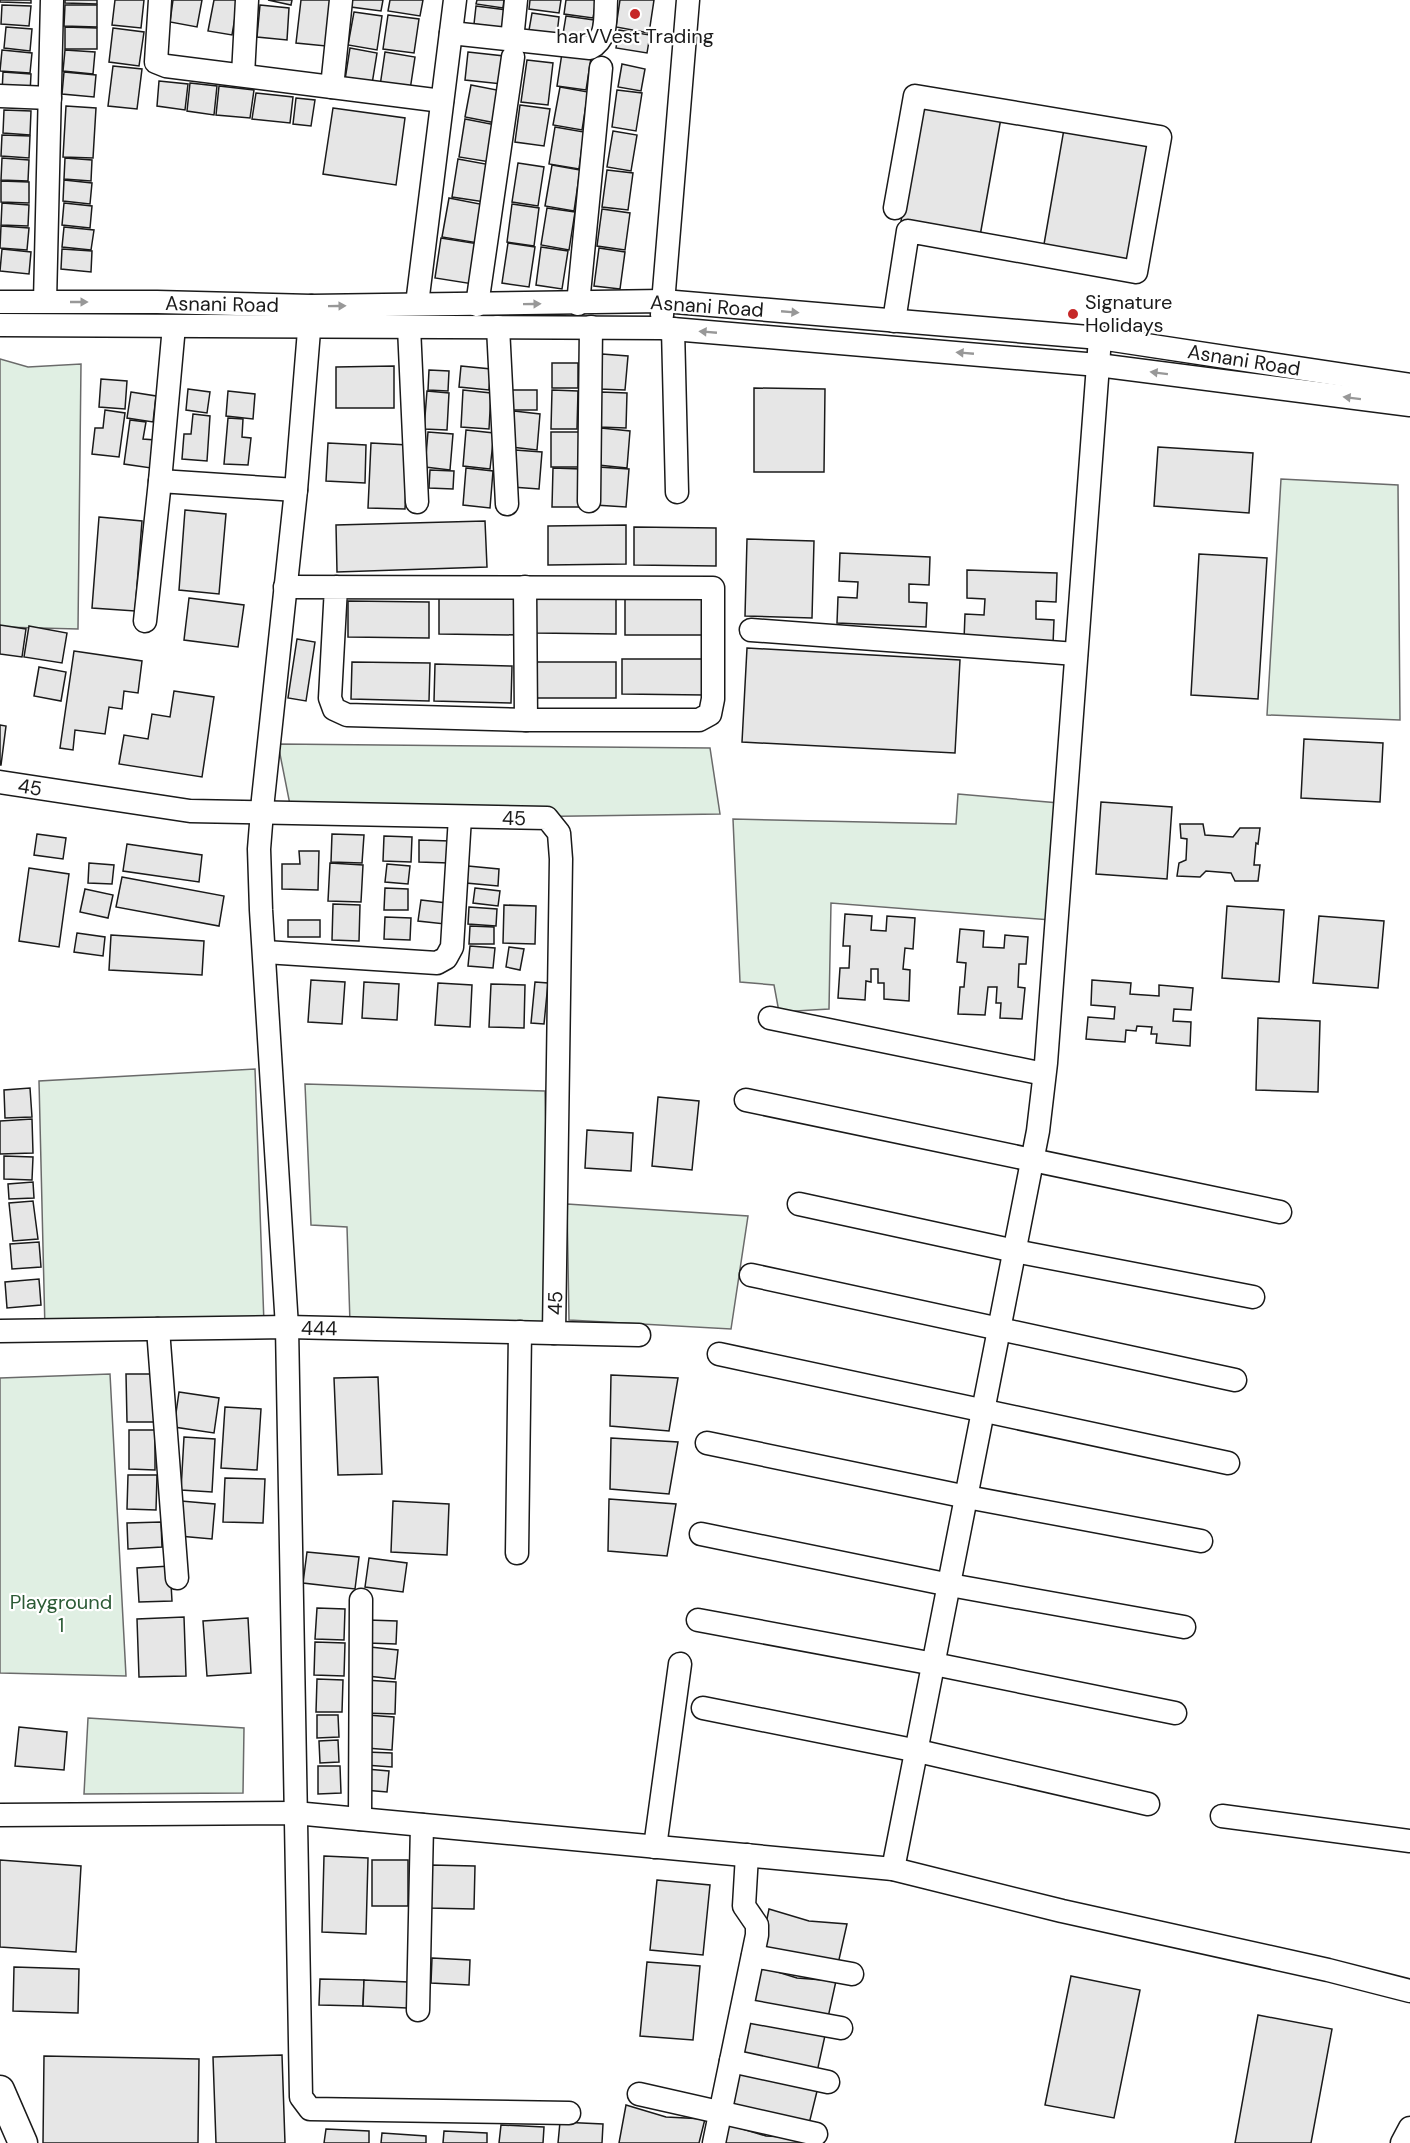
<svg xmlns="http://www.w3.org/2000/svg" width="1410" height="2143" viewBox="0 0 1410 2143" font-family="'DM Sans',sans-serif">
<rect width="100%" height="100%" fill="#fff"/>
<g fill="#e0efe3" stroke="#6a6a6a" stroke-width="1.5">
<path d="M0,359L28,367L81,364L78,629L0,627Z"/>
<path d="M1281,479L1398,485L1400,720L1267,715Z"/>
<path d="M278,744L710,748L720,814L293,820Z"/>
<path d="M958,794L1059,803L1051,920L831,903L829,1009L779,1012L774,985L740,982L733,819L956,824Z"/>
<path d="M255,1069L264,1324L45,1330L39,1081Z"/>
<path d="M305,1084L545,1091L551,1327L350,1323L347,1227L311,1225Z"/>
<path d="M567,1204L748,1216L731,1329L569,1320Z"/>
<path d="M110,1374L126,1676L0,1673V1378Z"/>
<path d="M88,1718L244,1728L243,1793L84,1794Z"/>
</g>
<g fill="#e6e6e6" stroke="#1a1a1a" stroke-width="1.5">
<path d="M0,0H31V3L0,2Z"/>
<path d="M65,0H97V4L65,3Z"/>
<path d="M115,0H144L141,28L112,25Z"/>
<path d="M173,0H202L197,27L170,22Z"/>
<path d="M214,0H238L232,35L208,31Z"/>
<path d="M268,0H292L291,5Z"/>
<path d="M301,0H331L326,46L296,43Z"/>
<path d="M352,0H383L381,11L351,7Z"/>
<path d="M390,0H423L420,16L388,11Z"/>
<path d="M477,0H504L503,8L476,4Z"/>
<path d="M530,0H561L559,13L529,9Z"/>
<path d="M566,0H596L593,18L564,14Z"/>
<path d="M620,0H654L649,33L616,27Z"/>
<path d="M2,5L31,6L29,26L1,24Z"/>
<path d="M65,5H97V27L64,26Z"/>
<path d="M260,5L289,8L287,40L257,37Z"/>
<path d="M476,6L507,10L505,28L474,24Z"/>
<path d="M354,12L382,16L377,50L348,45Z"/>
<path d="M532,13L559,17L557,34L529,30Z"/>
<path d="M388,15L419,19L414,53L383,49Z"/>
<path d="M566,16L594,20L591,39L563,34Z"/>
<path d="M6,27L32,29L30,51L4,48Z"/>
<path d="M65,27L97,28V49H65Z"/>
<path d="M113,28L144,32L139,66L109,62Z"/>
<path d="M619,30L650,35L647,53L616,48Z"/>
<path d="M350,48L377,53L372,84L345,80Z"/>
<path d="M2,50L32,53L30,73L0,71Z"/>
<path d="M65,50L95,52L93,74L63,71Z"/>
<path d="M385,52L415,57L410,90L380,86Z"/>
<path d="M468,52L504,56L502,84L465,80Z"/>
<path d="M562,53L591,58L586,90L557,86Z"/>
<path d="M527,60L553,63L548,105L521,102Z"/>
<path d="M622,64L645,69L641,91L618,87Z"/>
<path d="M113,66L142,69L137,109L108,106Z"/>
<path d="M3,72L31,74L30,94L2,93Z"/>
<path d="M64,72L96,75L94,97L62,94Z"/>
<path d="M159,81L188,84L185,110L157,106Z"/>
<path d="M190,83L217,86L214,115L187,111Z"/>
<path d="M471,85L502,91L496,123L465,117Z"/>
<path d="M219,86L254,90L250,118L216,115Z"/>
<path d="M560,87L588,92L582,130L553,125Z"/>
<path d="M617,90L642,93L636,131L612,127Z"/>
<path d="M256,93L293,97L290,123L252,119Z"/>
<path d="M296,98L315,100L311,126L293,124Z"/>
<path d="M923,104L1001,118L980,236L901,221Z"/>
<path d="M520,105L550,109L544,146L515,142Z"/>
<path d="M66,106L96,108L93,158L63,157Z"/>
<path d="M333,108L405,118L396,185L323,174Z"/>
<path d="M4,110L31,111L30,135L3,133Z"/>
<path d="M465,119L496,125L490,162L459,157Z"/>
<path d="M555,127L584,132L579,169L549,164Z"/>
<path d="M1064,129L1149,144L1128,265L1043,250Z"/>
<path d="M613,131L637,135L631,171L607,167Z"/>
<path d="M2,135L30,136L29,158L1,156Z"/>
<path d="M2,158L29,160L28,181L1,180Z"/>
<path d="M65,158L92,160L91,181L64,179Z"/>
<path d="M458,159L491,165L485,202L452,197Z"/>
<path d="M518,163L544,167L538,206L512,202Z"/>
<path d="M552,165L580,170L574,211L545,206Z"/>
<path d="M607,170L633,173L628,210L602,207Z"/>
<path d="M64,180L92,183L90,204L63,201Z"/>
<path d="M1,181L29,182V203L1,202Z"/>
<path d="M449,198L485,205L478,243L442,237Z"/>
<path d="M2,203L29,205L28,226L1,225Z"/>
<path d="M64,203L92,206L90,228L62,225Z"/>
<path d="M512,204L539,208L534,246L507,242Z"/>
<path d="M547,208L575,212L569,250L541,245Z"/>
<path d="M602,209L630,213L625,250L597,246Z"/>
<path d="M1,226L29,228L27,250L0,248Z"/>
<path d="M64,227L94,230L91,250L62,247Z"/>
<path d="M441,238L479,244L473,284L435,278Z"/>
<path d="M508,243L535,247L529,287L502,283Z"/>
<path d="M541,247L568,251L562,289L536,285Z"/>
<path d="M599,248L625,252L620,289L594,286Z"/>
<path d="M2,249L31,252L29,274L0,271Z"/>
<path d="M62,249L92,251L91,272L61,269Z"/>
<path d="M602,354L628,356L625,390L599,389Z"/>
<rect x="552" y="363" width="26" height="25"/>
<path d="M394,366V408H336V367Z"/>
<path d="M461,366L491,369L489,390L459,387Z"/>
<path d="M429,370L449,371L448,391L428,390Z"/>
<path d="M101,379L127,381L125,409L99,407Z"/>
<path d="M754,388L825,389L824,472H754Z"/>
<path d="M188,389L210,392L207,413L186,410Z"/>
<path d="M463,390L491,393L489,429L461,427Z"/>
<rect x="512" y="390" width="25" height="20"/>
<path d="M552,390L578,391L577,429H551Z"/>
<path d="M228,391L255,394L253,419L226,416Z"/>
<path d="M427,391L449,393L447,430L424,429Z"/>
<path d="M131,392L156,396L153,422L127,418Z"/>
<path d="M601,392L627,393L626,428L599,427Z"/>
<path d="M105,410L125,413L119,457L92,454L95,428H103Z"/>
<path d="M514,411L540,414L537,450L511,447Z"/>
<path d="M193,414L210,416L207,461L182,459L184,434H191Z"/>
<path d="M228,418L243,419L242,437L251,438L248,465L224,464Z"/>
<path d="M130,420L146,422L143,439L155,440L151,468L124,464Z"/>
<path d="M601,428L630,431L627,468L598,465Z"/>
<path d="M466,430L494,433L490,469L463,466Z"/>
<path d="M428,432L453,434L450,470L425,467Z"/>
<rect x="551" y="432" width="28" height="35"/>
<path d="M328,443L366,445L365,483L326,481Z"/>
<path d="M371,443L408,445L405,509L368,508Z"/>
<path d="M1158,447L1253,453L1249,513L1154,506Z"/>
<path d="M515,450L542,452L539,489L512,487Z"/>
<path d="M598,467L629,469L626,507L595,505Z"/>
<path d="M466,468L493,471L490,508L463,505Z"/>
<path d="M553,468L581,469L580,507H552Z"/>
<path d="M430,470L454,471L453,489L429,488Z"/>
<path d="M185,510L226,514L219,594L179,590Z"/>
<path d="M99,517L142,521L135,611L92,608Z"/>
<path d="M485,521L487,567L337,572L336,525Z"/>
<path d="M626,525V564L548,565V526Z"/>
<path d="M634,527L716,528V566L634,565Z"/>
<path d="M747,539L814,541L812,618L745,616Z"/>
<path d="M840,553L930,557L929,585L909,584V602L927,603L926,627L837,623L838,597L857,598L858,582L839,581Z"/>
<path d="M1199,554L1267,558L1258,699L1191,695Z"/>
<path d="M967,570L1057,573L1056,602L1036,601V619L1054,620L1053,644L964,640L965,614L984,615L985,599L967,598Z"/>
<path d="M535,597L616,598V634L535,633Z"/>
<path d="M189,598L244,605L238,647L184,640Z"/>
<path d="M439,598L520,599V635L439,634Z"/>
<rect x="625" y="599" width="81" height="36"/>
<path d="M348,601L429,602V638L348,637Z"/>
<path d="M0,625L26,629L22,657L0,654Z"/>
<path d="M29,626L67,633L62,663L24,657Z"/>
<path d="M297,639L315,642L306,701L288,698Z"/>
<path d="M747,648L960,660L955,753L742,742Z"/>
<path d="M74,651L142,661L138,693L124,691L122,709L109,707L105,734L75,730L73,750L60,748Z"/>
<path d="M622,659H704V695L622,694Z"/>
<path d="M352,662L430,663L429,701L351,699Z"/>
<rect x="535" y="662" width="81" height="36"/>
<path d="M435,664L512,666L511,703L434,701Z"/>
<path d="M39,667L66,672L61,701L34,696Z"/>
<path d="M174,691L214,697L202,777L119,764L124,735L148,739L152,714L170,717Z"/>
<path d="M0,725L6,726L1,765H0Z"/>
<path d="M1304,739L1383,743L1380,802L1301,798Z"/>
<path d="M1101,802L1172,807L1167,879L1096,874Z"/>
<path d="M1180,824H1203L1205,835L1233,837L1240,828H1260L1258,844L1256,843L1254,865H1260L1258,881H1235L1231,873L1206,871L1200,877L1177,876L1179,863L1186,860L1187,839L1181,838Z"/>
<path d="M37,834L66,838L63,859L34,855Z"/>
<path d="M332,834L364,835L362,863L331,862Z"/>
<path d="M384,836L412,837L411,862L383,861Z"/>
<path d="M419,840L450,841L449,863L419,862Z"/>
<path d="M127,844L202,855L199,882L123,871Z"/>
<path d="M299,851H319L318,890L282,889V864H300Z"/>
<path d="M89,863L114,865L112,884L88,883Z"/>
<path d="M330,863L363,865L361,902L328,901Z"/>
<path d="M387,864L410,866L408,884L385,882Z"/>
<path d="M468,866L499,869L498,886L466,883Z"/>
<path d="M29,868L69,874L59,947L19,941Z"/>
<path d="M122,877L224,896L219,926L116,907Z"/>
<path d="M385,888L408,889V910H384Z"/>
<path d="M475,888L500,891L498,906L473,903Z"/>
<path d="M85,889L113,895L108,918L80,912Z"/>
<path d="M421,900L447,903L445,924L418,921Z"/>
<path d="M333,904L360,905L359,941L332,940Z"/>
<path d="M504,905L536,906L535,944L503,943Z"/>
<path d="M1227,906L1284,910L1279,982L1222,978Z"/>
<path d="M469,907L497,909L496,926L468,924Z"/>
<path d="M845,914L872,916L871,930L886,931L887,916L915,918L913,949L905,948L903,969L910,970L909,1001L884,999V983H878V969H871V982L866,981L865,1000L838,998L840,968H849L850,946H843Z"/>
<path d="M1319,916L1384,921L1378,988L1313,983Z"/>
<path d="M385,917L411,918L410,940L384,939Z"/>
<rect x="288" y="920" width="32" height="17"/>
<path d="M470,926L494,927V944H469Z"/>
<path d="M960,929L984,931L983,947L1004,948L1005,935L1028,937L1026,964H1019L1018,987L1025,988L1022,1019L1000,1018L1001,1003H996L997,987H988L985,1015L958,1014L960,987H964L966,963L957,962Z"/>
<path d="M77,933L105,937L103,956L74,952Z"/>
<path d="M111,935L204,941L202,975L109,970Z"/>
<path d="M470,946L495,948L493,968L468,966Z"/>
<path d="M509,947L524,949L520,970L506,967Z"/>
<path d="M311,980L345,982L342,1024L308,1022Z"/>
<path d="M1092,980L1131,983L1130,994L1159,996V985L1193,988L1191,1010L1174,1009L1173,1021L1191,1022L1190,1046L1156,1043L1157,1034H1151L1152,1027L1137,1026L1136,1031L1126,1030L1125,1042L1086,1039L1088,1017L1114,1019L1115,1007L1091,1005Z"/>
<path d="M364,982L399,984L397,1020L362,1018Z"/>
<path d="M535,982L548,983L544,1024L531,1023Z"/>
<path d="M438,983L472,985L470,1027L435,1025Z"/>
<path d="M491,984L525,985L524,1028L489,1027Z"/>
<path d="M1258,1018L1320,1021L1318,1092L1256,1090Z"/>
<path d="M30,1088L32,1117L5,1118L4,1090Z"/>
<path d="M658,1097L699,1101L692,1170L652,1166Z"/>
<path d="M32,1119L33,1153L0,1154V1121Z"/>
<path d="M587,1130L633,1133L631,1171L585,1168Z"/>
<path d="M4,1156L33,1157L32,1180L4,1179Z"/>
<path d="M33,1182L34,1198L9,1199L8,1184Z"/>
<path d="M33,1201L38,1239L13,1241L9,1203Z"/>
<path d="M39,1242L41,1267L12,1269L10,1244Z"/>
<path d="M39,1279L41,1305L7,1308L5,1282Z"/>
<path d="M126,1374H156V1422H127Z"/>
<path d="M611,1375L678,1378L669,1431L610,1426Z"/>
<path d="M378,1377L382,1474L338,1475L334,1378Z"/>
<path d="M179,1392L219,1398L214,1433L174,1427Z"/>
<path d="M225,1407L261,1409L257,1470L221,1468Z"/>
<path d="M129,1430H155V1470L129,1469Z"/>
<path d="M184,1437L215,1439L212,1492L181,1490Z"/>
<path d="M611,1438L678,1442L669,1494L610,1489Z"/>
<path d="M128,1475H157L156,1510L127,1509Z"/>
<path d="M225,1478L265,1479L263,1523L223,1522Z"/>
<path d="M609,1499L676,1504L667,1556L608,1551Z"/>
<path d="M181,1501L215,1504L212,1539L179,1536Z"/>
<path d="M393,1501L449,1504L447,1555L391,1552Z"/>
<path d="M161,1522L162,1547L128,1549L127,1523Z"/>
<path d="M307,1552L359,1557L355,1589L303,1583Z"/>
<path d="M369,1558L407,1563L403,1592L365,1587Z"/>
<path d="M170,1566L172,1601L139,1602L137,1568Z"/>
<path d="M317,1608L345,1609L344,1640L315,1639Z"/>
<path d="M184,1617L186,1676L139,1677L137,1619Z"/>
<path d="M248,1618L251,1673L207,1676L203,1621Z"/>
<path d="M368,1620L397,1621L396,1644L368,1643Z"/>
<path d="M315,1642L345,1643L344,1676L314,1675Z"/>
<path d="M370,1647L398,1650L395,1679L367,1676Z"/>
<path d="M317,1679L343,1680L342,1712H316Z"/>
<path d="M365,1680L396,1682L395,1714L364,1713Z"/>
<path d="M317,1715H338L339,1737L317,1738Z"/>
<path d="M367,1715L394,1717L392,1750L366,1748Z"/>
<path d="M19,1727L67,1732L64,1770L15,1766Z"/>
<path d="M338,1740L339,1762L320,1763L319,1741Z"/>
<path d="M366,1752L392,1753V1767L365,1765Z"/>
<path d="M318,1766H340L341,1793L318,1794Z"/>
<path d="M366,1769L389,1771L387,1792L364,1790Z"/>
<path d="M324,1856L368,1858L366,1934L322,1932Z"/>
<path d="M0,1860L81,1866L76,1952L0,1947Z"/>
<rect x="372" y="1860" width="36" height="46"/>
<path d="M430,1865L475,1866L474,1909L429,1908Z"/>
<path d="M657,1880L710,1885L703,1955L650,1950Z"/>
<path d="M769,1909L809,1921L847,1924L838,1964L760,1953Z"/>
<path d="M432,1958L470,1960L469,1985L431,1983Z"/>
<path d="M647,1962L700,1966L693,2040L640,2036Z"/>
<path d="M758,1966L797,1978L836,1981L827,2022L749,2010Z"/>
<path d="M14,1967L79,1969L78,2013L13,2011Z"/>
<path d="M1071,1976L1140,1990L1114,2118L1045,2105Z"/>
<path d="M320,1979L364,1980L363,2006L319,2005Z"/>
<path d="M364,1980L408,1982L407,2008L363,2006Z"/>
<path d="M1258,2015L1332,2029L1311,2143H1235Z"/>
<path d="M748,2017L826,2031L817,2072L740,2060Z"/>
<path d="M282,2055L285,2143H216L213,2057Z"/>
<path d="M44,2056L199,2059L198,2143H43Z"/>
<path d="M740,2069L819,2083L809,2124L732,2112Z"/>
<path d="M626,2105L666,2117L705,2119L699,2143H619Z"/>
<path d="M560,2122L603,2124L602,2143H558Z"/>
<path d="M726,2124L766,2136L805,2138L804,2143H723Z"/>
<path d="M501,2125L544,2127L543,2143H499Z"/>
<path d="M326,2129L369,2131V2143H324Z"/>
<path d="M444,2131L487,2133V2143H443Z"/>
<path d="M382,2133L426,2136V2143H381Z"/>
</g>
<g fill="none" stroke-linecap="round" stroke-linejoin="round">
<defs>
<g id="minor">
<path d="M160,0L156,62L166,66L442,101"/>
<path d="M451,33L590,48C608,39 605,18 606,0"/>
<path d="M512,40L516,0"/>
<path d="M243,75L247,0"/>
<path d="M332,87L341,0"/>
<path d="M0,96L50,98"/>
<path d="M0,302H157L311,306L663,301L1100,338L1410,385"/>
<path d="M45,302L52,0"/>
<path d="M417,304L455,0"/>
<path d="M578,304L601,68"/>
<path d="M477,305L513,57"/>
<path d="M311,306L296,490L263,799L259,849L261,910L287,1327L301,2097L310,2109L569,2113"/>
<path d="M662,315L688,0"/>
<path d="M894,321L908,231L1136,272L1160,137L915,96L895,208"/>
<path d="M0,325L661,328L1098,365L1410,405"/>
<path d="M409,327L417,502"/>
<path d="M498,327L507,504"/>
<path d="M673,329L677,492"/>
<path d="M160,481L174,326"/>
<path d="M589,501L591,327"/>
<path d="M285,587L713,588V699L710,714L699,720H526L347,715L334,709L330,698L336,587"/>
<path d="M525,587L526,720"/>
<path d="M145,621L160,481L296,490"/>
<path d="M751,630L1076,654"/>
<path d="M0,782L190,811L547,818L559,833L561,859L554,1333"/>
<path d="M265,952L437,963L446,958L452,947L460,817"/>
<path d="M770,1018L1044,1074"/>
<path d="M746,1100L1280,1212"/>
<path d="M799,1204L1015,1251L1253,1297"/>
<path d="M751,1275L1235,1380"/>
<path d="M158,1329L177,1578"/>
<path d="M0,1331L287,1327L639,1335"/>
<path d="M719,1354L1228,1463"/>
<path d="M707,1443L967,1497L1201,1541"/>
<path d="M701,1534L950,1585L1184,1627"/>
<path d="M517,1553L520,1332"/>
<path d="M698,1620L934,1664L1175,1713"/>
<path d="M703,1708L918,1751L1148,1804"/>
<path d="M0,1815L295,1813L893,1869L1062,1911L1328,1970L1410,1991"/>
<path d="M1222,1816L1410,1841"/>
<path d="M360,1819L361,1600"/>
<path d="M655,1847L680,1664"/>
<path d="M893,1869L1038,1131L1046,1063L1100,338"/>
<path d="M753,1956L852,1974"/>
<path d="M418,2010L422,1825"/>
<path d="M742,2010L841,2028"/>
<path d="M731,2061L828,2082"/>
<path d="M639,2094L816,2134"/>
<path d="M714,2143L757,1935V1925L744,1906L747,1855"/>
<path d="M1402,2143L1410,2128"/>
</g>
<path id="major" d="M0,2090L23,2143"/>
</defs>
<use href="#minor" stroke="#1a1a1a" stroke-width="25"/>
<use href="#major" stroke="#1a1a1a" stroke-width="31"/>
<use href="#minor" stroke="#fff" stroke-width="22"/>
<use href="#major" stroke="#fff" stroke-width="28"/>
</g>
<defs><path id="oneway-solid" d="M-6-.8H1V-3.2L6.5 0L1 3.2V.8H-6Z" transform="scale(1.5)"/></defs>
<g fill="#989898">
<use href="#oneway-solid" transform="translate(79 302)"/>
<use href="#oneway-solid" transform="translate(532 304) rotate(-1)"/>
<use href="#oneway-solid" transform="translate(337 306) rotate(-1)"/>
<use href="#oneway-solid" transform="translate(790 312) rotate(5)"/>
<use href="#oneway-solid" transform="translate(708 332) rotate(-175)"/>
<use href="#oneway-solid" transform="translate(965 353) rotate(-175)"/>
<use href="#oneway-solid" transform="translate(1159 373) rotate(-173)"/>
<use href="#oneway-solid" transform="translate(1352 398) rotate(-173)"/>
</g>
<g fill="#c62828" stroke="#fff" stroke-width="2">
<circle cx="635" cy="14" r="6"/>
<circle cx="1073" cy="314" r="6"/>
</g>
<g text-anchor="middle" stroke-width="4.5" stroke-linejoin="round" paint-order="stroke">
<g font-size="20" fill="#1a1a1a" stroke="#fff">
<text x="635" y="43">harVVest Trading</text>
<text x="1085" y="309" text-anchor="start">Signature<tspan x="1085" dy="23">Holidays</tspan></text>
</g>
<g font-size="20" fill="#1a1a1a" stroke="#fff">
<text transform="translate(222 304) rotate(1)" y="7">Asnani Road</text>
<text transform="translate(707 306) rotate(4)" y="7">Asnani Road</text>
<text transform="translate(1244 360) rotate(9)" y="7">Asnani Road</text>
<text transform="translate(30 787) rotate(9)" y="7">45</text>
<text transform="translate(514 818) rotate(1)" y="7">45</text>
<text transform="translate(555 1303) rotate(-89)" y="7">45</text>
<text transform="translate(319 1328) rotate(1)" y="7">444</text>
</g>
<g font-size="20" fill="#2b5a34" stroke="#fff">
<text x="61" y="1609">Playground<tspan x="61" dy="23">1</tspan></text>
</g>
</g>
</svg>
